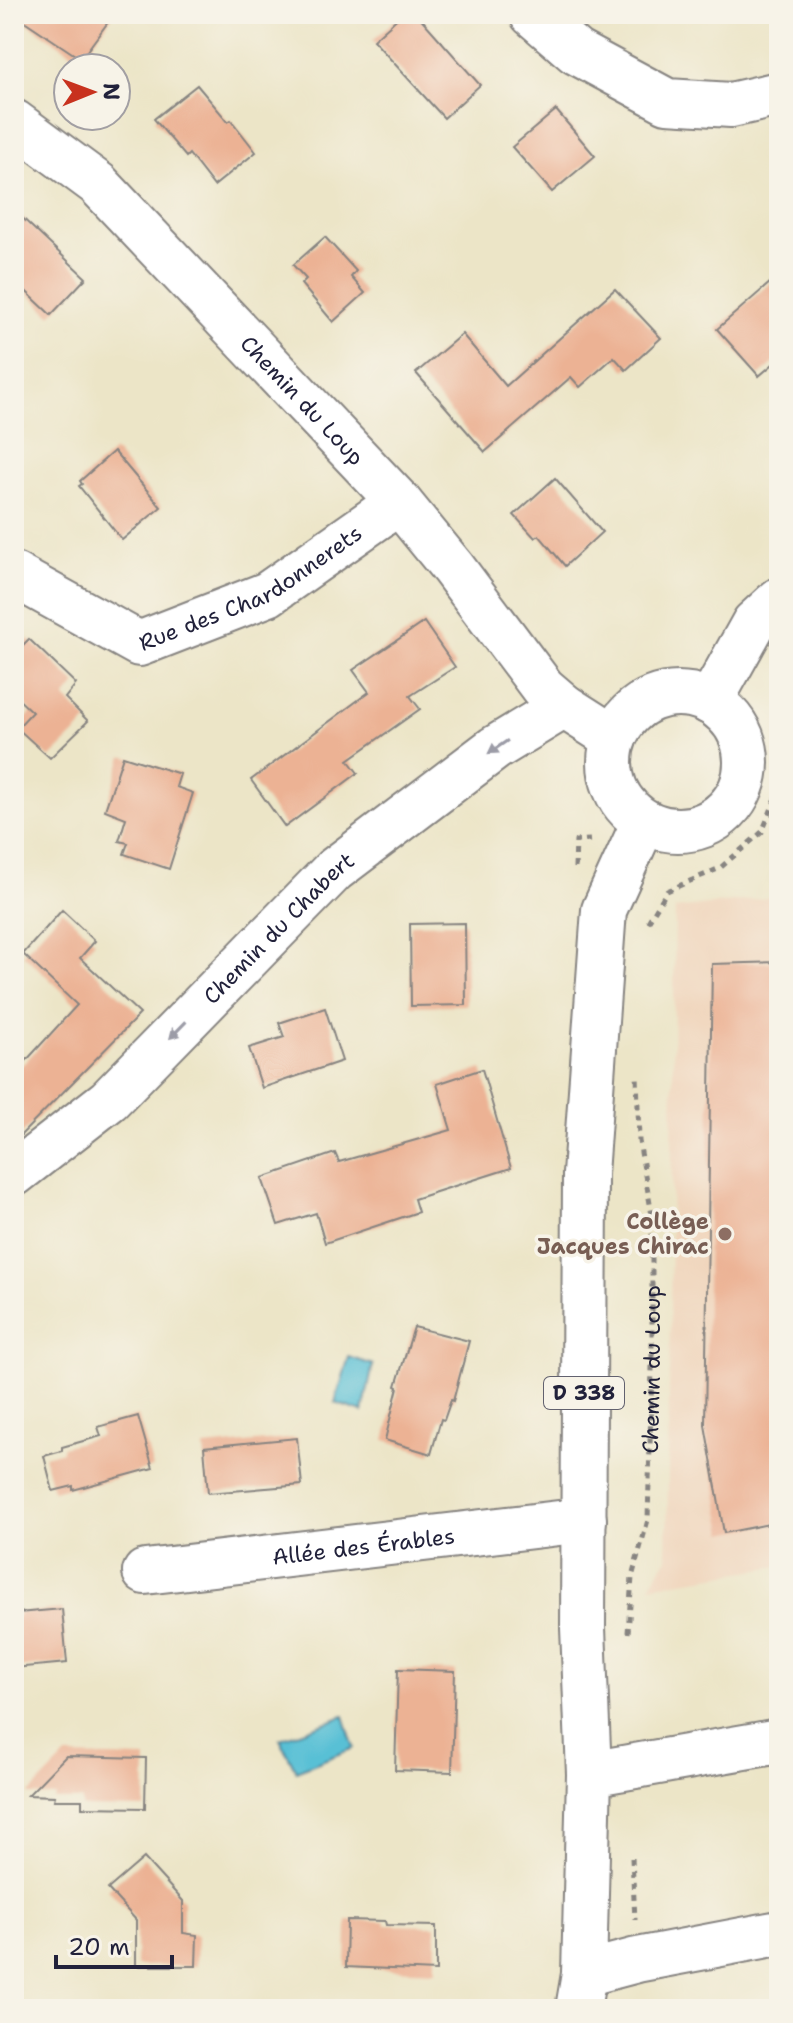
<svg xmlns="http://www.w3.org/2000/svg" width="793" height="2023" viewBox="0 0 793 2023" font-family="'Shantell Sans',sans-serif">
<rect width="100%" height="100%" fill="#f7f3e8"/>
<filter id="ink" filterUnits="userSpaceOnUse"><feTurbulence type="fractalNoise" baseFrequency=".0125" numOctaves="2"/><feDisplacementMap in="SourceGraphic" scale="16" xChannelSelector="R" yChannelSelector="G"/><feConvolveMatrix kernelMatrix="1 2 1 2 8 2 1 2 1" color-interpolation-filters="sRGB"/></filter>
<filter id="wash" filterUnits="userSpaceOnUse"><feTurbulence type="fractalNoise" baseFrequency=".006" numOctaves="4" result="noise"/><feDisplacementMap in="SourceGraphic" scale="32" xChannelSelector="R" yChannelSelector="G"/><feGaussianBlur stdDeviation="1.8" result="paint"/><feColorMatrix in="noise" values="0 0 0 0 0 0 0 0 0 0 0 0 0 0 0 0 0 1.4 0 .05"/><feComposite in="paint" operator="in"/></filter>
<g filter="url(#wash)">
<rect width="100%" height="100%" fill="#ece5c7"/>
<path fill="#f0d5bc" d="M779,887V1566L650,1586L667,1559L675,909L767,898Z"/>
<g fill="#58c0d5" stroke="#3d7188" stroke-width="2">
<path d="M349,1357L373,1365L363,1412L335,1403Z"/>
<path d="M344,1716L354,1748L296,1771L280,1739Z"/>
</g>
<g id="blocks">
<g fill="#ecb294">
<path d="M14,14H114L81,59Z"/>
<path d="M402,14H417L480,85L444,118L373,40Z"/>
<path d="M197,85L228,122L231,120L256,152L214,186L189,154L186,157L154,119Z"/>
<path d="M556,110L595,156L552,192L512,147Z"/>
<path d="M14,210L86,278L51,315L14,280Z"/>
<path d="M325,237L356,271L351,277L365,293L333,322L301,284L306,279L293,265Z"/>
<path d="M779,275V359L759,376L717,329Z"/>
<path d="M615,289L661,338L626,370L614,357L580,387L571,377L485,452L416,373L462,334L506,386Z"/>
<path d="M114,451L161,507L122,540L79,486L82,484L80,481Z"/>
<path d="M555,478L602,532L565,566L539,535L535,538L514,515Z"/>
<path d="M424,622L455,667L410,696L420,709L348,760L358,773L285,827L251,780L369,692L353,670Z"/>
<path d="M29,639L76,684L65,698L88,721L50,758L17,728L32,712L14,695V654Z"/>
<path d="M123,756L180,774L176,787L193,793L169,869L124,854L128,843L119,841L126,818L105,810Z"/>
<path d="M62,910L95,941L80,958L140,1014L14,1142V1074L77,1005L23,954Z"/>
<path d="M465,923L466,1005L411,1006L410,924Z"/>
<path d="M779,962V1522L724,1533L705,1425L712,964Z"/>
<path d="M325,1008L342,1061L262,1088L249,1048L284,1037L279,1023Z"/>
<path d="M482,1069L511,1168L414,1199L418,1212L325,1243L316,1213L278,1225L262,1178L335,1153L339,1162L451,1130L437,1084Z"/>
<path d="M414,1327L469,1341L453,1401L451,1400L444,1420L441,1419L431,1454L385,1440L398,1387L396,1386Z"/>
<path d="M138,1416L153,1468L73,1490V1486L53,1491L44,1456L62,1451V1447L101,1436L98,1427Z"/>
<path d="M297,1438L302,1485L208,1493L204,1447Z"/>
<path d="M62,1609L67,1663L14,1668V1617H18V1613Z"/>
<path d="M398,1669L455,1671L452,1772L395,1770Z"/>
<path d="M66,1756L146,1758L145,1808L82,1807V1800H54L55,1796L28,1795Z"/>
<path d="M144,1858L183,1901V1933L197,1935L196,1966H136V1920L108,1889Z"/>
<path d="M347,1920L385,1921L386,1925L436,1926V1971L346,1967Z"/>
</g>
</g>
</g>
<g filter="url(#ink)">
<use href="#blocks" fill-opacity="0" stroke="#878481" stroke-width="2"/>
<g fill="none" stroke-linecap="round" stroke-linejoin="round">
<defs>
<g id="minor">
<path d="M532,14L576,52L667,101L731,105L779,94"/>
<path id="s2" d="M14,122L98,184L399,502L453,568L543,688L564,706L614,738"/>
<path id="s3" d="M14,575L139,644L268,594L399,502"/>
<path id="s4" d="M14,1174L109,1100L334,870L495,748L564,706"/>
<path id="s5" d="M145,1572L584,1520"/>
<path d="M589,1774L779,1741"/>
<path d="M584,1974L637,1960L779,1933"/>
</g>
<g id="major">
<circle cx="678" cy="762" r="68"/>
<path d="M710,702L754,623L779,600"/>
<path d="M578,2009L584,1974L589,1774L583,1628L585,1174L604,910L644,822"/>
</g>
</defs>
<use href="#minor" stroke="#878481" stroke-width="48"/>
<use href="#major" stroke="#878481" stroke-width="48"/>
<g stroke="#878481" stroke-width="5" stroke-dasharray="6 6" stroke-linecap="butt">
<path d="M575,868L576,841L590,840"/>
<path d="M648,922L667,891L720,868L762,832L779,791"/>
<path id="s1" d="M628,1633L632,1577L648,1520L652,1368V1215L639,1141L637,1074"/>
<path d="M632,1858L635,1920"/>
</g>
<use href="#minor" stroke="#fff" stroke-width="44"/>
<use href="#major" stroke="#fff" stroke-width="44"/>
</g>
<defs><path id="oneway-solid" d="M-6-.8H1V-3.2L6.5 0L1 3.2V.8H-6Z" transform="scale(2)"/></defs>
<g fill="#9c9ca7">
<use href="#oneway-solid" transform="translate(498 747) rotate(146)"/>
<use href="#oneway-solid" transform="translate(178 1030) rotate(134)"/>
</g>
</g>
<circle fill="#8d6e63" stroke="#f7f3e8" stroke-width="3" cx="725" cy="1234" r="8"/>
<g text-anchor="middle" stroke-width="7" stroke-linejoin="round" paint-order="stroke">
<rect fill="#f7f3e8" stroke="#62616f" stroke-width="2" x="544" y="1377" width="80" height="32" rx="6"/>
<g font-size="20" font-weight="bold" fill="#22223b">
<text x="584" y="1400">D 338</text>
</g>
<g font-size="22" fill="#22223b" stroke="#f7f3e8">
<text dy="8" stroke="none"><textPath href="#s2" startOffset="402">Chemin du Loup</textPath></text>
<text dy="8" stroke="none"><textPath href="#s3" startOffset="268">Rue des Chardonnerets</textPath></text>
<text dy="8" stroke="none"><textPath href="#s4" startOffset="362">Chemin du Chabert</textPath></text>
<text dy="8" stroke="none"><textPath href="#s1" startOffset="266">Chemin du Loup</textPath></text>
<text dy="8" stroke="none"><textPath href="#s5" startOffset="220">Allée des Érables</textPath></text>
</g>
<g font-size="22" font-weight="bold" fill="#785e54" stroke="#f7f3e8" text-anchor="end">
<text x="709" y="1229">Collège<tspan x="709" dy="25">Jacques Chirac</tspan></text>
</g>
</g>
<rect width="793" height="2023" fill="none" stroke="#f7f3e8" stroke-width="48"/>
<g transform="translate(92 92) rotate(89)"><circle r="38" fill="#f7f3e8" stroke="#a29fa3" stroke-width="2"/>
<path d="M0-6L14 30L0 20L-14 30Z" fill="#c8321e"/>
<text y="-12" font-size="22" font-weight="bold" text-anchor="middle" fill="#22223b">N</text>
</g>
<path d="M56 1955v12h116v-12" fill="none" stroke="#22223b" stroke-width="4"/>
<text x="68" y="1955" font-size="24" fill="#22223b" stroke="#f7f3e8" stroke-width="6" paint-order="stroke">20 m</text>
</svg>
